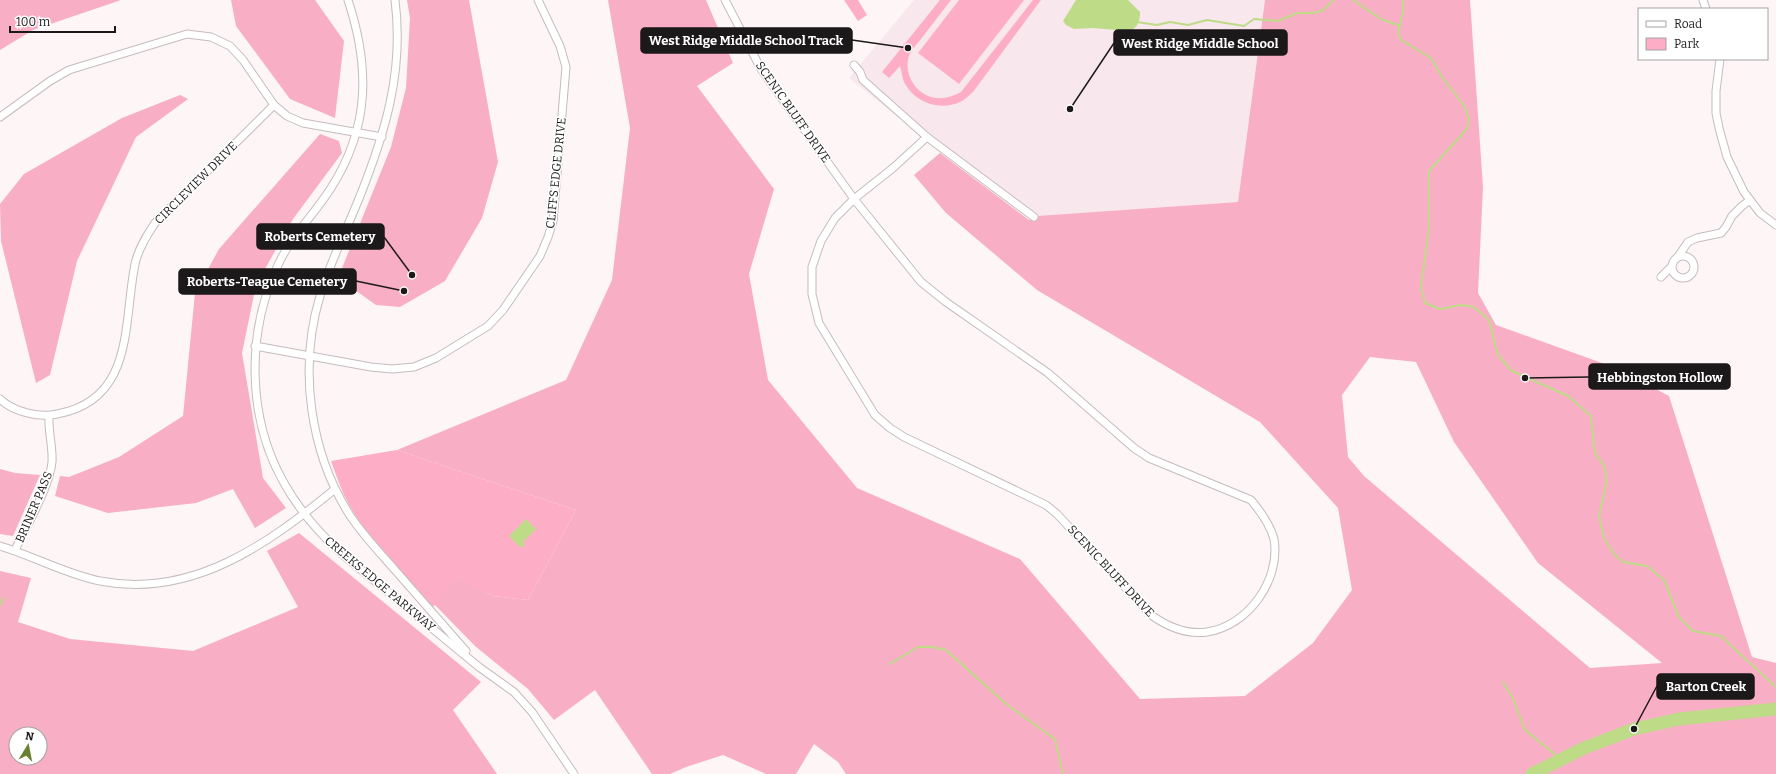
<svg xmlns="http://www.w3.org/2000/svg" width="1776" height="774" viewBox="0 0 1776 774" font-family="Bitter,serif">
<rect width="100%" height="100%" fill="#fef5f7"/>
<path fill="#f8e7ec" d="M914,0H1265L1238,202L1034,217L928,141L849,78Z"/>
<g fill="#fdaec6">
<path d="M844,0H858L867,15L858,21Z"/>
<path d="M940,0H951C941,13 931,26 921,39C917,44 911,50 909,56C904,71 912,88 926,95C938,101 950,98 961,92L1033,0H1041L973,92C969,95 965,100 960,102C940,111 916,103 905,84C902,79 902,71 900,66L889,78L882,72Z"/>
<path d="M959,0H1024L959,84L918,53Z"/>
<path d="M397,450L576,510L528,600L493,596L457,579L433,607C401,572 363,536 343,493C339,483 335,472 331,461Z"/>
</g>
<g fill="#f8aec4" fill-rule="evenodd">
<path d="M0,0H121L33,30L0,50Z"/>
<path d="M231,0H315L344,41L335,118L290,99L236,26Z"/>
<path d="M407,0H469L498,162L482,218L445,281L400,307L376,305L338,278L391,147L406,88L410,18Z"/>
<path d="M608,0H706L733,63L697,86L774,189L749,274L768,380L857,488L1020,559L1140,699L1245,696L1313,643L1352,590L1338,508L1260,422L1037,290L946,213L914,175L940,153L1029,220L1038,216L1238,202L1265,0H1470L1483,187L1478,293L1496,325L1616,368L1669,396L1752,657L1776,663V774H846L838,762L814,744L796,774H766L723,755L686,767L670,774H652L595,690L554,720L528,689L475,646L434,604L457,578L493,596L528,600L576,510L397,450L566,380L612,280L630,128ZM1370,357L1416,362L1454,442L1538,563L1662,663L1590,668L1364,476L1348,457L1342,395Z"/>
<path d="M180,95L188,99L136,137L77,261L50,375L36,383L1,241L0,204L24,174L122,118Z"/>
<path d="M320,134L339,141L342,153L293,219L256,285L242,353L263,478L286,508L255,528L233,489L196,503L108,513L55,496L60,476L69,477L119,457L183,416L195,293L219,249Z"/>
<path d="M0,469L15,473L40,475L13,536L0,534Z"/>
<path d="M299,533L481,682L453,710L497,774H0V571L31,578L18,622L70,639L193,651L298,607L267,551ZM16,734H40V758H16Z"/>
</g>
<g fill="#bedb87">
<path d="M1076,0H1128L1140,12C1140,21 1138,28 1129,31L1093,28L1074,29L1066,25L1063,21Z"/>
<path d="M526,519L536,529L523,542L525,544L521,548L509,536Z"/>
</g>
<g fill="none" stroke-linecap="round" stroke-linejoin="round">
<g stroke="#bedb87" stroke-width="2">
<path d="M1353,0L1381,19L1400,26"/>
<path d="M1403,0V11L1398,33L1401,40L1431,58L1442,77L1465,107L1469,119L1467,129L1429,171V228L1421,287L1425,303L1440,309L1461,305L1474,307L1489,320L1498,355L1512,371L1568,396L1591,416L1595,453L1605,467L1607,481L1599,516L1604,538L1614,554L1623,562L1647,566L1664,580L1679,617L1693,631L1721,636L1776,687"/>
<path d="M1137,22L1157,25L1170,22L1188,25L1207,20L1244,26L1254,19L1278,21L1297,13H1312L1322,11L1334,0"/>
<path d="M0,605L4,598"/>
<path d="M890,664L918,647H932L946,650L1005,703L1055,739L1063,774"/>
<path d="M1503,682L1513,698L1525,730L1556,755L1559,761"/>
</g>
<path stroke="#bedb87" stroke-width="13" d="M1532,774L1584,748L1634,729L1679,719L1776,709"/>
<defs>
<g id="street">
<path d="M348,0C370,67 370,127 331,188C314,215 291,236 278,265C246,333 247,418 284,483C299,510 319,533 342,554L479,667L514,692L532,712L574,774"/>
<path d="M395,0C404,70 386,131 360,196C347,229 330,262 320,296C298,369 310,454 351,517C364,536 380,553 395,570C419,597 442,624 466,651"/>
<path d="M725,0L761,69L854,199L893,168L927,137"/>
<path d="M1703,0L1706,9"/>
<path d="M1720,59L1716,91V113L1719,128L1727,157L1744,192L1760,213L1776,225"/>
<path d="M854,65L860,72L863,80L927,137L1034,217"/>
<path d="M0,117L50,81L69,70L187,34L211,37L230,46L243,60L274,105L287,116L303,123L382,137"/>
<path d="M854,199L921,282L946,302L1048,373L1134,448L1149,458L1251,500C1261,512 1270,524 1274,539C1281,580 1248,626 1207,632C1186,635 1168,627 1151,615L1057,514L1046,505L904,437L890,428L875,415L819,323L812,294V267L821,241L835,218Z"/>
<circle cx="1683" cy="267" r="11"/>
<path d="M1677,258L1688,242L1697,238L1721,233L1726,227L1732,216L1742,206L1750,200"/>
<path d="M1661,277L1672,266"/>
<path d="M255,346L371,367L392,369L414,367L436,358L488,326L503,310L540,256L548,237L553,221L566,67L560,46L538,0"/>
<path d="M0,399C14,412 39,418 57,414C135,400 123,323 135,264C138,249 147,235 155,223L274,105"/>
<path d="M0,546C34,556 65,574 100,581C192,599 268,544 335,489"/>
<path d="M15,550C26,527 50,486 52,462C53,447 48,431 49,416"/>
</g>
</defs>
<use href="#street" stroke="#c5bcbe" stroke-width="9"/>
<use href="#street" stroke="#fff" stroke-width="7"/>
</g>
<g text-anchor="middle" stroke-width="3" stroke-linejoin="round" paint-order="stroke">
<g font-size="12" fill="#1c191a" stroke="#fff">
<text transform="translate(793 112) rotate(55)" y="4">SCENIC BLUFF DRIVE</text>
<text transform="translate(556 173) rotate(-84)" y="4">CLIFFS EDGE DRIVE</text>
<text transform="translate(196 183) rotate(-45)" y="4">CIRCLEVIEW DRIVE</text>
<text transform="translate(34 507) rotate(-67)" y="4">BRINER PASS</text>
<text transform="translate(1111 571) rotate(47)" y="4">SCENIC BLUFF DRIVE</text>
<text transform="translate(380 584) rotate(40)" y="4">CREEKS EDGE PARKWAY</text>
</g>
</g>
<path fill="none" stroke="#1c191a" stroke-width="1.5" d="M908 48L852 40M1070 109L1114 43M412 275L384 237M404 291L356 281M1525 378L1589 377M1634 729L1657 686"/>
<g fill="#1c191a" stroke="#fff" stroke-width="1.5">
<circle cx="908" cy="48" r="4"/>
<circle cx="1070" cy="109" r="4"/>
<circle cx="412" cy="275" r="4"/>
<circle cx="404" cy="291" r="4"/>
<circle cx="1525" cy="378" r="4"/>
<circle cx="1634" cy="729" r="4"/>
</g>
<g fill="#1c191a" stroke="#1c191a" stroke-width="1.5">
<rect x="641" y="28" width="211" height="25" rx="4"/>
<rect x="1114" y="30" width="173" height="25" rx="4"/>
<rect x="257" y="224" width="127" height="25" rx="4"/>
<rect x="179" y="269" width="177" height="25" rx="4"/>
<rect x="1589" y="364" width="141" height="25" rx="4"/>
<rect x="1657" y="674" width="97" height="25" rx="4"/>
</g>
<g font-size="13" text-anchor="middle" font-weight="bold" fill="#fff">
<text x="746" y="45">West Ridge Middle School Track</text>
<text x="1200" y="48">West Ridge Middle School</text>
<text x="320" y="241">Roberts Cemetery</text>
<text x="267" y="286">Roberts-Teague Cemetery</text>
<text x="1660" y="382">Hebbingston Hollow</text>
<text x="1706" y="691">Barton Creek</text>
</g>
<rect x="1638" y="8" width="130" height="52" fill="#ffffff" stroke="#a4a3a3"/>
<rect x="1646" y="21" width="20" height="6" fill="#ffffff" stroke="#a4a3a3"/>
<text x="1674" y="28" font-size="12" fill="#1c191a">Road</text>
<rect x="1646" y="38" width="20" height="12" fill="#fdaec6" stroke="#a4a3a3"/>
<text x="1674" y="48" font-size="12" fill="#1c191a">Park</text>
<g transform="translate(28 746) rotate(10)"><circle r="19" fill="#ffffff" stroke="#a4a3a3"/>
<path d="M0-3L7 15L0 10L-7 15Z" fill="#698133"/>
<text y="-6" font-size="11" font-weight="bold" text-anchor="middle" fill="#1c191a">N</text>
</g>
<path d="M10 26v6h105v-6" fill="none" stroke="#1c191a" stroke-width="2"/>
<text x="16" y="26" font-size="12" fill="#1c191a" stroke="#ffffff" stroke-width="3" paint-order="stroke">100 m</text>
</svg>
